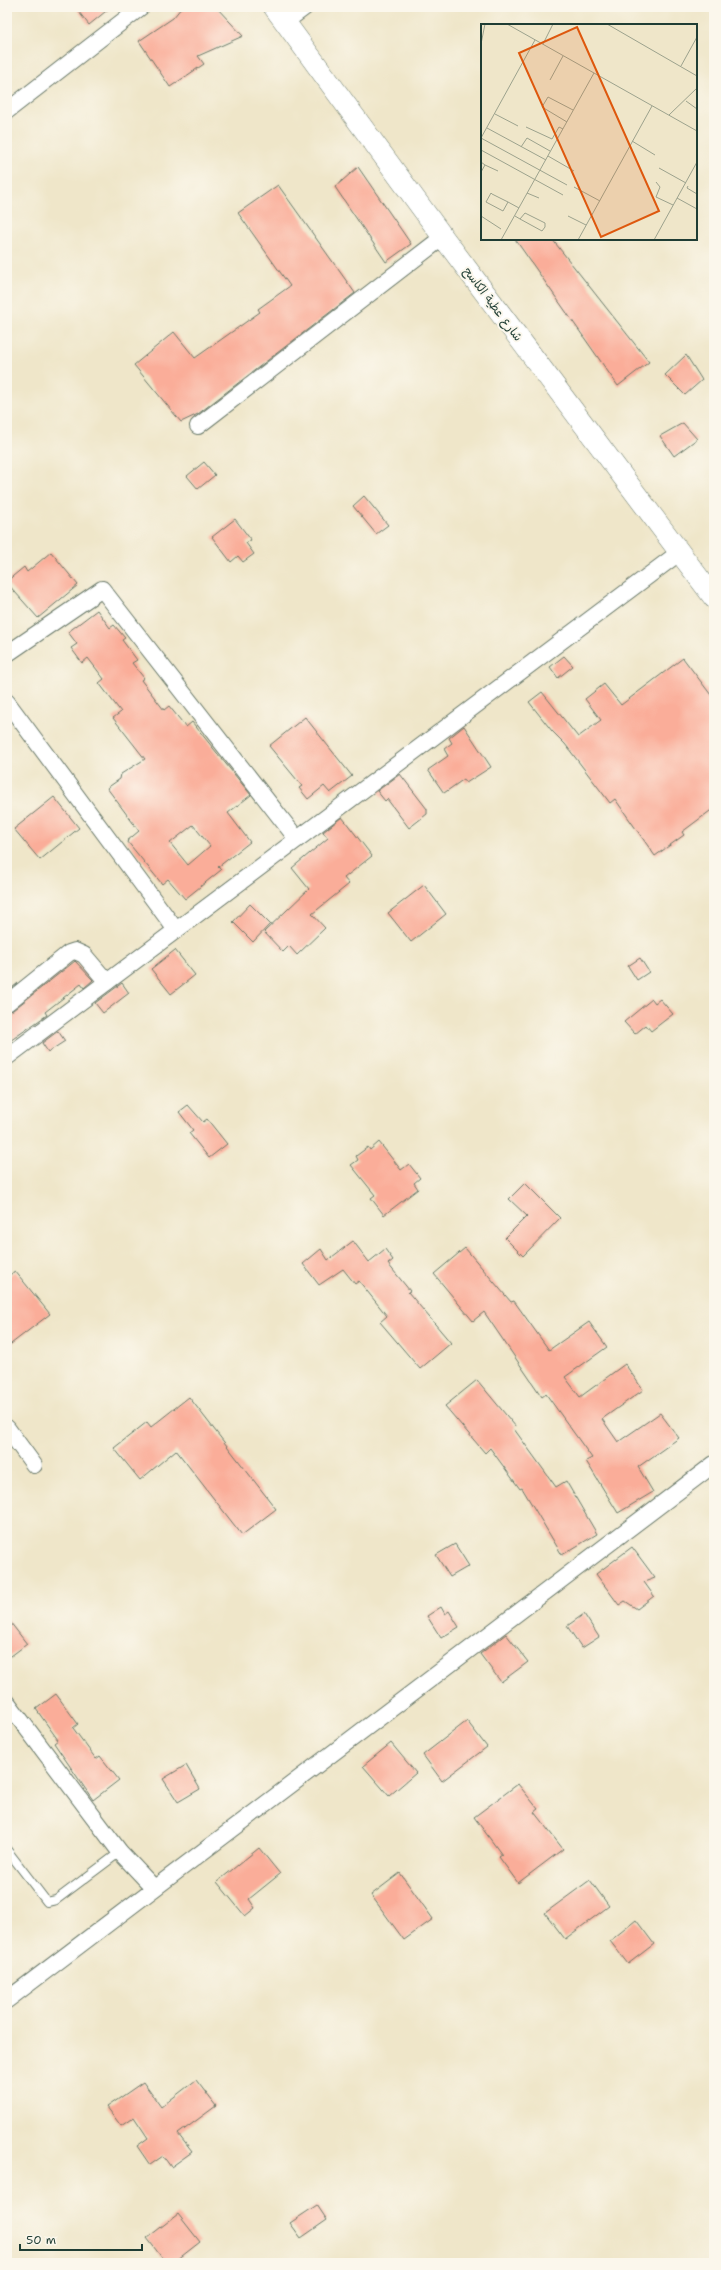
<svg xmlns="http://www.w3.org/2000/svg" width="721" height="2270" viewBox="0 0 721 2270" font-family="'Shantell Sans','Playpen Sans Arabic',sans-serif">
<rect width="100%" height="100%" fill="#fbf7ec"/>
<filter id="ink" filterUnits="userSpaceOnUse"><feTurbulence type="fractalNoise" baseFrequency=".025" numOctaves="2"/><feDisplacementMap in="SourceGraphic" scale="8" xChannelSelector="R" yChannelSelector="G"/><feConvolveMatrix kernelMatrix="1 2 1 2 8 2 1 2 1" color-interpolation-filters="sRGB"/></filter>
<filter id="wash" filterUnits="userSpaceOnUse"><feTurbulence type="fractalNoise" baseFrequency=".012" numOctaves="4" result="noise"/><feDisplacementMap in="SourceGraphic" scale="16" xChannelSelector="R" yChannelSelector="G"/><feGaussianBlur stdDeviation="0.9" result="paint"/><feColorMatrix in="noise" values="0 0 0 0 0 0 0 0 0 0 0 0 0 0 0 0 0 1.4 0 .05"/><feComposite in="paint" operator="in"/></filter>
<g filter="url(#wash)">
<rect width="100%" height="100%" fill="#efe6c9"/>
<g id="blocks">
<g fill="#faad99" fill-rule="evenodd">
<path d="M75,7H111L89,25Z"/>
<path d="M182,7H216L243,36L198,56L204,64L170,87L139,41L173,18Z"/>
<path d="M358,167L411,244L386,262L335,187Z"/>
<path d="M278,185L355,293L198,414L181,422L134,365L174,332L195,358L260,312L258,309L290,286L238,213Z"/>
<path d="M515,239H552L649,362L618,386Z"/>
<path d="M686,355L702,380L685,395L665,375Z"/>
<path d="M683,423L697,439L674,456L660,436Z"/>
<path d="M204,462L215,475L198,489L187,476Z"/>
<path d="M364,496L388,525L376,534L353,506Z"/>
<path d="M235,519L251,540L246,543L254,554L243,562L238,556L231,562L212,537Z"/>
<path d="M51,552L78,585L38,618L7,583V581L24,567L27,572Z"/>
<path d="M97,610L110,628L114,625L125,638L122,640L137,660L132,663L144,678L141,680L164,710L169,706L186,727L192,722L251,795L228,813L250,842L218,867L221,870L185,899L168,879L162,884L127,841L139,831L107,788L120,779L121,774L145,759L113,718L121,712L99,683L104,679L88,658L82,663L71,648L77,644L68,632ZM193,825L210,846L188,865L170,843Z"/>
<path d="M564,656L573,666L558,678L550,667Z"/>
<path d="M683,658L714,699V808L682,832L684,835L655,856L615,799L610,803L565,744L552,731L529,702L542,692L578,737L601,720L585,699L604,684L621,705Z"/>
<path d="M305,717L352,776L330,793L324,786L308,799L299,788L302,786L269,746Z"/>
<path d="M464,726L491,767L466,783L464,779L444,793L428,770L448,756L444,749L452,743L449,738Z"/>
<path d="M400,774L427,809V814L409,828L387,799L385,801L377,791Z"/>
<path d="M54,797L79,828L40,860L14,829Z"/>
<path d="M342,817L372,856L344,878L349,884L312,914L325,928L297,955L289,946L283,952L264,932L309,889L292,868L328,838L323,832Z"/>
<path d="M424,885L446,914L411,942L388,913Z"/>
<path d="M250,904L270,924L253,942L233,922Z"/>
<path d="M175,950L195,975L171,994L151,969Z"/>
<path d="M640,958L649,972L637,980L628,966Z"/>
<path d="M75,961L93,980L84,988L81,984L45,1012L47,1015L7,1043V1012L13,1010Z"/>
<path d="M122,983L129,993L103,1013L95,1003Z"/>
<path d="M652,999L655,1003L660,999L673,1014L651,1031L646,1025L635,1034L624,1022Z"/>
<path d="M58,1031L65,1041L48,1052L42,1043Z"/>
<path d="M188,1105L203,1122L207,1119L227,1144L209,1158L189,1133L193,1130L179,1112Z"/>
<path d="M379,1142L401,1170L409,1164L420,1178L414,1183L418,1189L384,1215L371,1198L375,1195L351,1165L358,1160L356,1156L368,1147L370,1150Z"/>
<path d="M525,1183L560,1218L523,1256L505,1238L527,1216L509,1199Z"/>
<path d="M353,1241L369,1262L385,1249L393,1260L388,1264L410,1291L408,1292L451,1343L420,1369L380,1322L387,1316L359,1281L355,1284L343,1269L319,1285L303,1264L321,1249L328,1260Z"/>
<path d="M465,1248L511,1302L514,1301L549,1350L589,1322L607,1347L565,1377L580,1397L625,1364L643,1390L602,1419L618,1442L660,1413L679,1438L638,1467L653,1492L618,1513L586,1461L592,1458L546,1394L542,1397L484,1312L473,1321L434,1274Z"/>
<path d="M15,1271L50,1314L7,1347V1277Z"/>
<path d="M477,1380L516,1427L514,1429L556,1487L566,1481L597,1534L562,1555L522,1488L520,1489L490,1448L485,1453L445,1406Z"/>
<path d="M189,1397L276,1509L242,1535L176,1450L140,1480L114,1448L147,1422L151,1427Z"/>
<path d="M455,1544L469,1566L450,1577L436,1555Z"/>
<path d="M632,1547L655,1578L644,1582L654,1596L637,1609L625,1601L619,1605L596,1574Z"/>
<path d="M441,1607L445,1614L449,1611L459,1627L441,1638L427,1616Z"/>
<path d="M584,1614L599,1637L582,1648L567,1626Z"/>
<path d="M7,1618L27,1644L7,1659Z"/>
<path d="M506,1634L528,1662L501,1682L480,1654Z"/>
<path d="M56,1694L78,1724L73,1728L96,1759L100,1756L119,1780L93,1800L54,1743L58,1740L36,1709Z"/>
<path d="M467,1721L487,1747L442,1781L423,1755Z"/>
<path d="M391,1743L416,1773L389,1796L363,1766Z"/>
<path d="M186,1765L200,1789L178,1802L163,1779Z"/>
<path d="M518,1784L538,1809L534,1812L563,1849L518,1883L499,1857L502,1855L474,1817Z"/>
<path d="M259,1848L280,1874L249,1899L255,1908L245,1916L217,1882Z"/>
<path d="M400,1873L433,1919L404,1940L371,1895Z"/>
<path d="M590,1880L609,1906L565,1939L545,1913Z"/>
<path d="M636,1920L654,1944L628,1964L610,1941Z"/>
<path d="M196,2080L216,2106L178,2134L192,2152L171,2167L163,2156L150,2165L137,2146L148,2138L134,2117L121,2126L107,2107L143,2082L161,2107Z"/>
<path d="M317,2205L327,2220L301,2238L290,2223Z"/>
<path d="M178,2214L200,2242L173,2263H166L147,2238Z"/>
</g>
</g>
</g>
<g filter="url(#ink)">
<use href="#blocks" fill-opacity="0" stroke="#687868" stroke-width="1"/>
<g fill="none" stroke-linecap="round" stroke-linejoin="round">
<defs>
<path id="service" d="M7,1850L47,1902L56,1900L120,1852"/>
<g id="minor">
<path d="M285,22L305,7"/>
<path d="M7,111L141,7"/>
<path d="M198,426L443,237"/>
<path d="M7,654L102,589L297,839"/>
<path d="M7,702L176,930"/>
<path d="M7,1003L69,953L75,951L84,955L107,982"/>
<path d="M7,1057L680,552"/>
<path d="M7,1428L34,1465"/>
<path d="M7,1702L120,1852L154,1888"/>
<path d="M7,2000L714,1464"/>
</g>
<path id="tertiary" d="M274,7L443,237L714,598"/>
</defs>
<use href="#service" stroke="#687868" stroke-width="10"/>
<use href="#minor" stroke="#687868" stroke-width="18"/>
<use href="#tertiary" stroke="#687868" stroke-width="22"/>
<use href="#service" stroke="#fff" stroke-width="8"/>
<use href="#minor" stroke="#fff" stroke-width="16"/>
<use href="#tertiary" stroke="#fff" stroke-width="21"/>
</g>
</g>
<g text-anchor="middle" stroke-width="4" stroke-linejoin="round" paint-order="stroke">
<g font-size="12" fill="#1f3d34" stroke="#fbf7ec">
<text transform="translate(493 304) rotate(53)" y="4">شارع عطية الكاسح</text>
</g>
</g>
<g transform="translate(481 24)">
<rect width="216" height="216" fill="#efe6c9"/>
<path fill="none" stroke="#9ca28d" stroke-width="1" d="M26,0L216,107M126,0L216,52M0,20L4,0M62,20L72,0M200,42L216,13M69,56L82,32M205,77L216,85M14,90L37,102M188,91L216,64M86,98L61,83L67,73L92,86M45,103L71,115L78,103L82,105M6,104L65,136M0,114L54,16M0,114L86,161M151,117L174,131M40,123L46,114L69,127M0,126L82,171M67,132L93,147M0,138L4,141L0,148M4,141L17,147M178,144L205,159M175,158L179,163L175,173L192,181M207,162L206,164L216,170M93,163L119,177M46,169L58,174M196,174L216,185M27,178L22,187L5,178L10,169L11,170L27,178L38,184M0,192L20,205M34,192L39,195L61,207L64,203V199L44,189L39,195M87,192L105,201M20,216L113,49M97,216L171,82M173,216L216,138"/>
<path fill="#de580e" fill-opacity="0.15" stroke="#de580e" stroke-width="2" d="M96,3L178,187L120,213L38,29Z"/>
<rect width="216" height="216" fill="none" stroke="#1f3d34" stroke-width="2"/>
</g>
<rect width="721" height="2270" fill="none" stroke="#fbf7ec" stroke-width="24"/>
<path d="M20 2244v6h122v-6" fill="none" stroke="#1f3d34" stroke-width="2"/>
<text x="26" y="2244" font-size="12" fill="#1f3d34" stroke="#fbf7ec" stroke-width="3" paint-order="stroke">50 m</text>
</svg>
